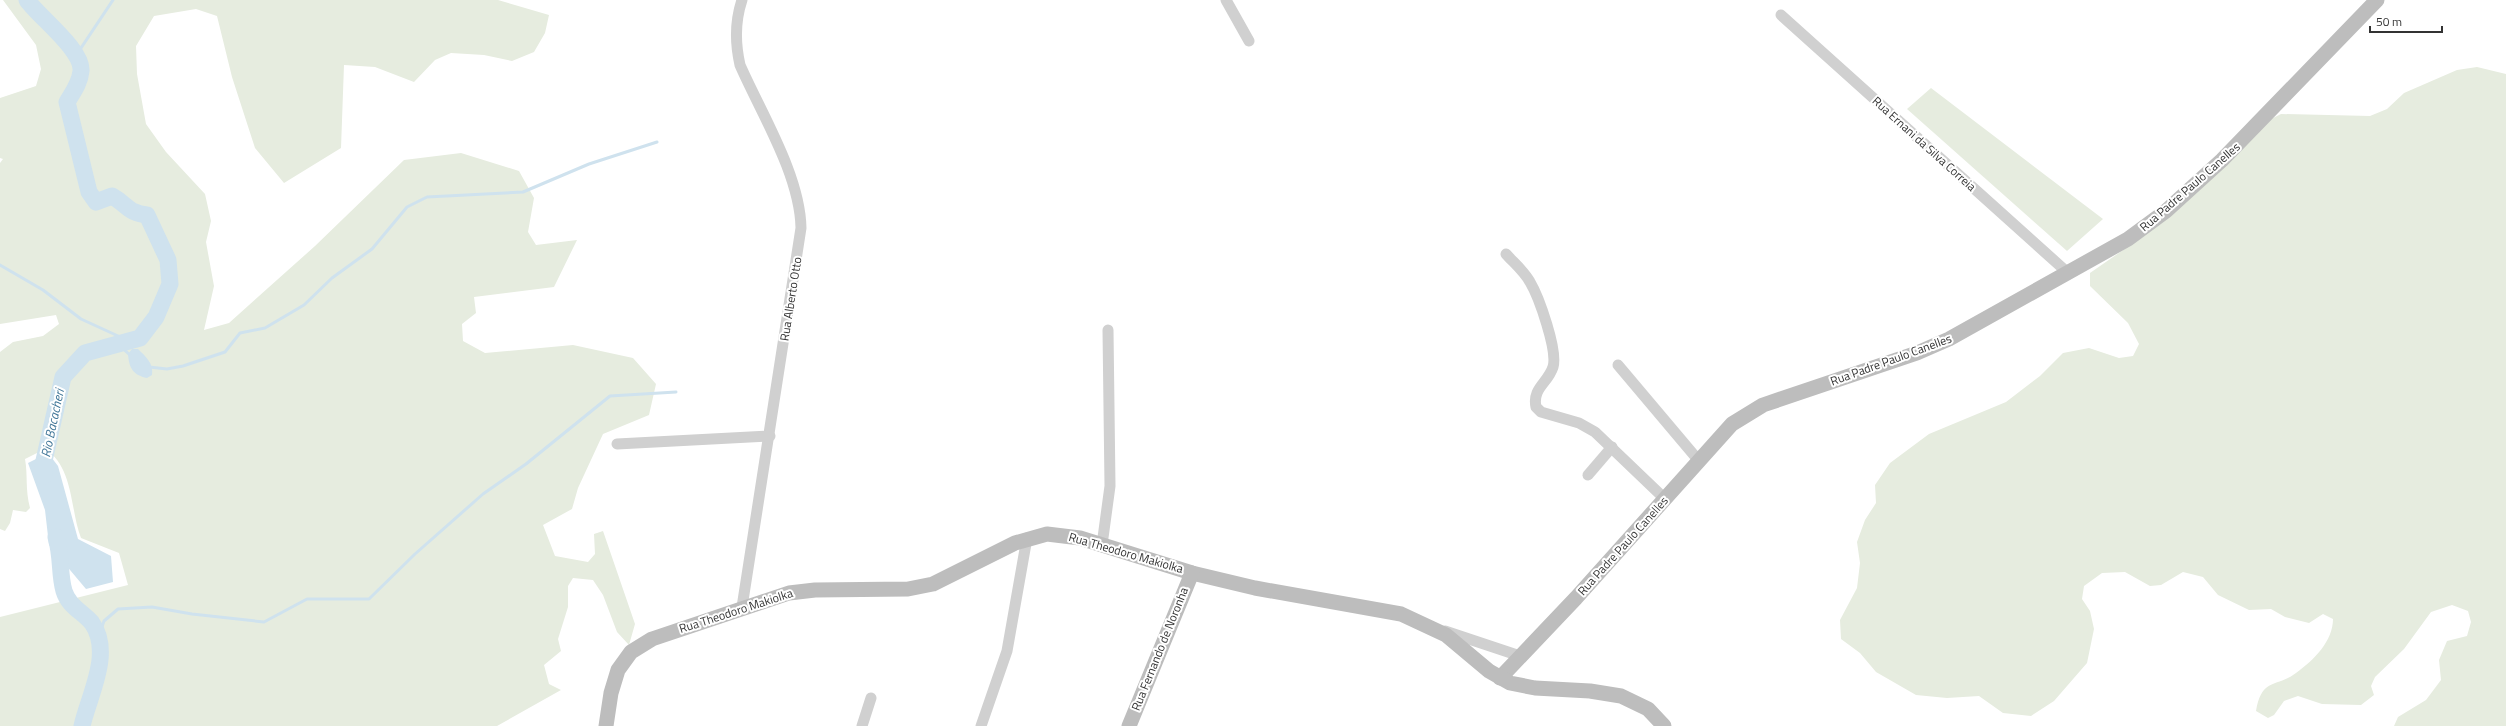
<svg xmlns="http://www.w3.org/2000/svg" width="2506" height="726" viewBox="0 0 2506 726" font-family="'Titillium Web',sans-serif">
<rect width="100%" height="100%" fill="#fff"/>
<g fill="#e6ecdf">
<path d="M3,0H498L549,15L545,33L534,52L512,61L484,55L451,53L435,60L414,82L375,67L344,65L341,148L284,183L255,148L232,77L217,16L196,9L154,16L136,46L137,74L146,124L166,152L205,194L211,221L206,242L214,286L204,330L229,323L315,246L404,160L461,153L519,171L534,198L528,232L536,245L577,240L554,287L474,297L476,313L462,324L463,341L485,353L573,345L633,358L656,384L649,415L603,434L578,488L572,509L543,525L555,556L588,562L595,554L594,534L603,531L635,624L629,645L617,632L603,595L593,580L573,578L568,586V607L558,639L561,651L544,665L549,684L561,690L497,726H0V617L128,585L119,553L81,538C70,510 74,467 45,449L25,459C28,475 25,489 30,508L26,512L13,510L10,523L5,531L0,529V352L13,342L43,336L59,324L56,315L0,324V163L3,159L0,158V98L36,86L41,69L36,45Z"/>
<path d="M2477,67L2506,74V726H2394L2398,717L2426,700L2441,680L2439,660L2447,641L2467,636L2471,622L2468,611L2452,605L2431,612L2404,649L2375,677L2371,686L2374,695L2361,705L2322,704L2298,696L2284,701L2274,715L2268,718L2256,711C2262,677 2276,688 2296,673C2314,660 2333,641 2333,619L2323,614L2309,623L2285,617L2271,609L2249,610L2218,595L2203,577L2183,572L2161,585L2150,586L2125,572L2102,573L2084,586L2082,599L2090,611L2094,629L2087,663L2054,701L2031,716L2003,713L1979,696L1947,698L1916,695L1876,672L1860,653L1841,639L1840,620L1857,588L1860,563L1857,542L1865,520L1876,503L1875,485L1890,463L1929,434L2006,402L2040,376L2063,353L2089,348L2119,358L2133,356L2139,344L2128,323L2090,286V273L2152,230L2265,122L2281,114L2370,116L2387,109L2404,93L2457,70Z"/>
<path d="M1931,88L2103,219L2067,251L1907,109Z"/>
</g>
<g fill="#cfe2ee">
<path d="M132,349H138C145,356 154,363 152,375L147,378C133,375 129,368 128,354Z"/>
<path d="M48,453L58,466L78,539L111,556L113,582L86,589L49,545L45,510L28,463Z"/>
</g>
<g fill="none" stroke-linecap="round" stroke-linejoin="round">
<g stroke="#cfe2ee" stroke-width="3">
<path d="M77,54L113,0"/>
<path d="M0,265L43,290L81,319L129,341"/>
<path d="M119,345L131,356"/>
<path d="M149,367L167,369L183,366L225,352L240,333L265,328L304,305L332,278L372,249L407,207L427,197L523,192L589,164L657,142"/>
<path d="M99,635L104,621L118,609L152,607L192,614L264,622L307,599H369L415,554L483,494L526,464L610,396L676,392"/>
</g>
<g stroke="#cfe2ee" stroke-width="17">
<path d="M27,0C39,17 83,50 81,71C80,83 73,92 67,102L89,192L96,202L112,196C128,205 128,213 147,215L168,260L170,284L156,317L140,338L85,353L63,377L43,465L44,476"/>
<path d="M56,537C62,557 59,574 64,591C69,607 83,612 92,623C113,653 89,695 82,726"/>
</g>
<g stroke="#d0d0d0" stroke-width="11">
<path d="M742,0C735,21 735,43 740,65C761,113 800,175 801,228L742,607"/>
<path d="M1226,0L1249,41"/>
<path d="M1781,15L2068,273"/>
<path d="M1506,254C1514,263 1524,271 1530,282C1539,297 1558,351 1553,367C1548,383 1532,388 1536,407L1541,412L1579,423L1595,432L1665,499"/>
<path d="M1618,365L1699,461"/>
<path d="M617,444L770,436"/>
<path d="M1588,475L1612,447"/>
<path d="M1102,545L1110,486L1108,330"/>
<path d="M1445,631L1520,656"/>
<path d="M862,726L871,698"/>
<path d="M981,726L1007,651L1027,538"/>
</g>
<g stroke="#bdbdbd" stroke-width="15">
<path d="M1500,678L1576,598L1732,424L1763,405L1917,353L1949,339L2128,239L2166,211L2222,160L2377,0"/>
<path d="M606,726L611,693L618,670L631,652L652,639L789,593L815,590L908,589L933,584L1015,543L1047,534L1080,538L1192,573L1255,588L1401,614L1446,635L1489,671L1510,683L1535,688L1590,691L1621,696L1648,709L1664,726"/>
<path d="M1129,726L1192,573"/>
</g>
</g>
<g text-anchor="middle" stroke-width="4" stroke-linejoin="round" paint-order="stroke">
<g font-size="12" fill="#333" stroke="#fff">
<text transform="translate(1924 144) rotate(42)" y="4">Rua Ernani da Silva Correia</text>
<text transform="translate(2190 187) rotate(-41)" y="4">Rua Padre Paulo Canelles</text>
<text transform="translate(791 299) rotate(-81)" y="4">Rua Alberto Otto</text>
<text transform="translate(1891 360) rotate(-20)" y="4">Rua Padre Paulo Canelles</text>
<text transform="translate(1623 546) rotate(-48)" y="4">Rua Padre Paulo Canelles</text>
<text transform="translate(1126 553) rotate(16)" y="4">Rua Theodoro Makiolka</text>
<text transform="translate(736 611) rotate(-18)" y="4">Rua Theodoro Makiolka</text>
<text transform="translate(1160 649) rotate(-68)" y="4">Rua Fernando de Noronha</text>
</g>
<g font-size="13" font-style="italic" fill="#3f7597" stroke="#fff">
<text transform="translate(52 423) rotate(-78)" y="5">Rio Bacacheri</text>
</g>
</g>
<path d="M2370 26v6h72v-6" fill="none" stroke="#333333" stroke-width="2"/>
<text x="2376" y="26" font-size="12" fill="#333333" stroke="#ffffff" stroke-width="3" paint-order="stroke">50 m</text>
</svg>
